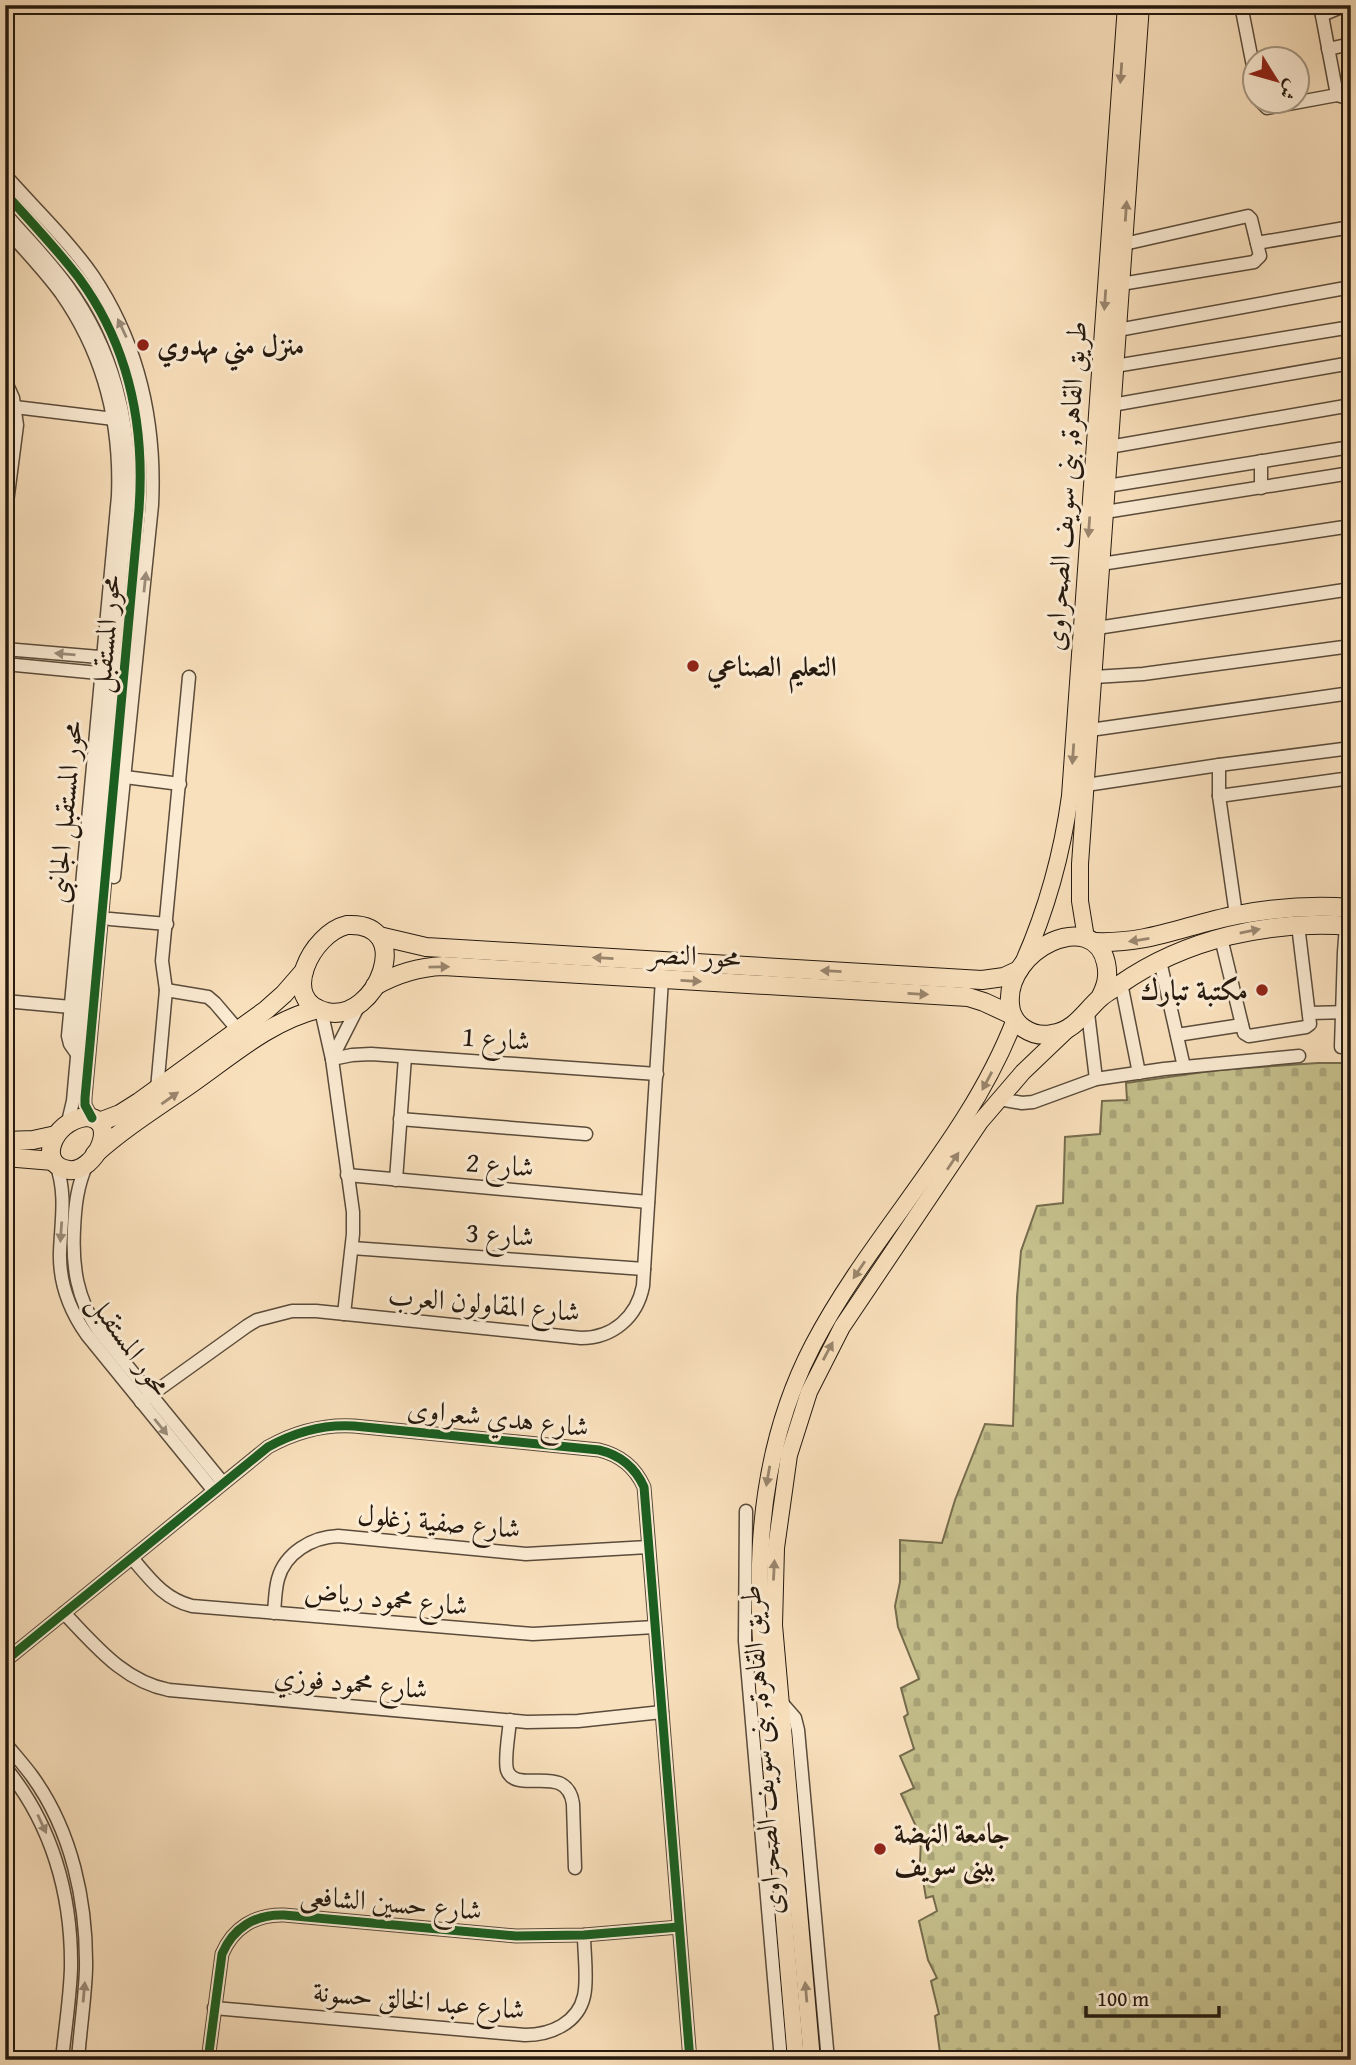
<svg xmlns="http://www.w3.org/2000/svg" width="1356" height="2065" viewBox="0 0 1356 2065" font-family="'Gentium Book Plus',Amiri,serif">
<defs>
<pattern id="cemetery-stones" width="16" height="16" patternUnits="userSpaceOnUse" patternTransform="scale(1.75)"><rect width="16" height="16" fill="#c5c08c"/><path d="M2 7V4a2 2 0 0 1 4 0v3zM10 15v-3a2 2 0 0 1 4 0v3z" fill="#a9a478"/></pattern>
</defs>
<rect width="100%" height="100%" fill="#f9e0bc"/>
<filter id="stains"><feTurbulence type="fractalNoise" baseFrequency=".00286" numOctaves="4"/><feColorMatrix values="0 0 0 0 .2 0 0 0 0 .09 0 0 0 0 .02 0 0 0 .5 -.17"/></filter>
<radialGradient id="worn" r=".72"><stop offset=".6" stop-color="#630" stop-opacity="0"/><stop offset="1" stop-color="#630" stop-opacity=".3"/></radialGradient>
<path fill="url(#cemetery-stones)" stroke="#756c4d" stroke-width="2" d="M1318,1063H1351V2060H941L935,2016L939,2014L931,1981L937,1978L928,1960L919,1921L937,1911L933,1896L926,1898L920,1862L921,1837L901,1794L914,1788L900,1756L914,1749L904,1717L908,1714L901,1688L919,1679L898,1627L895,1606L900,1582V1540L942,1543L955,1500L985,1424L1013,1426L1017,1297L1021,1251L1037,1206L1063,1203L1065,1137L1100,1134L1102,1101L1127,1100L1126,1083L1218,1070Z"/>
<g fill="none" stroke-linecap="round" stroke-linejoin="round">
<defs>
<g id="minor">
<path d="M1241,5L1254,71"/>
<path d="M1320,5L1337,95"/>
<path d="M1322,15L1346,5"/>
<path d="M1328,49L1351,44"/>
<path d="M1261,102L1267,108L1337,95L1351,99"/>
<path d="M5,175C34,208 68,240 93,276C139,345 156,423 152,505L114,877"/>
<path d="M5,193C30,221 56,248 79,278C129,346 145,426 139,509L85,1098V1105L92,1118"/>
<path d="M5,213C26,238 50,261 68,287C112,349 132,421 128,496L73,1101L68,1122"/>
<path d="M5,228C24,249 44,270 61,293C103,353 121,423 118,496L68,1036L70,1044L77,1054"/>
<path d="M1257,243L1351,227"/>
<path d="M1121,284L1254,262L1260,256L1251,219L1248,216L1124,244"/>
<path d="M1118,330L1351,287"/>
<path d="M1115,366L1351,327"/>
<path d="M5,380L13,398L17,425L5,518"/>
<path d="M1112,405L1351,363"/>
<path d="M15,407L114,419"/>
<path d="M1109,447L1351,405"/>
<path d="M1261,461V488"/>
<path d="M1107,486L1351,447"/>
<path d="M1105,512L1351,473"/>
<path d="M1101,564L1351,526"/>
<path d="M1097,628L1351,589"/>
<path d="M5,649L111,658"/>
<path d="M5,664L109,674"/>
<path d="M1094,677L1143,674L1351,646"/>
<path d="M1090,730L1351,693"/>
<path d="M1219,765V796L1236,915"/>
<path d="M125,777L180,784"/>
<path d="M1086,785L1219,765L1351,748"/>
<path d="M1219,796L1351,778"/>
<path d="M110,919L167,924"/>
<path d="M1221,938L1244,1033L1249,1036L1306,1027L1310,1024L1298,925"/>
<path d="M1160,961L1184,1067"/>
<path d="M1121,983L1139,1073"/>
<path d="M166,990L208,997L215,1003L238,1030"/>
<path d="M5,1001L71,1007"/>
<path d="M321,1010L332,1059L353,1212V1234L344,1314"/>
<path d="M1088,1013L1096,1079"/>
<path d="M1309,1013L1351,1012"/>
<path d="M1177,1035L1242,1025"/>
<path d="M1341,1047L1344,952L1346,926"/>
<path d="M332,1058L360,1003"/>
<path d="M332,1059L352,1055L371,1054L657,1074"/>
<path d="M157,1089L166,990L162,961L189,677"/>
<path d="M999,1099L1022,1103L1033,1102L1096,1079L1164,1069L1299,1056"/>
<path d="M400,1119L586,1134"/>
<path d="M56,1164C67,1194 61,1222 60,1252C59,1283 70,1311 87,1335L214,1491"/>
<path d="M87,1164C77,1186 75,1206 74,1229C72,1267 77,1298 98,1330L223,1483"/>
<path d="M347,1175L648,1202"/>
<path d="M396,1180L405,1057"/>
<path d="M352,1248L644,1269"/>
<path d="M141,1402L247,1326L257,1320L292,1311H316L581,1338C613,1338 637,1317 643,1286L662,979"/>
<path d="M746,1511L745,1641L781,2060"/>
<path d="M132,1558C150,1579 164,1599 192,1606L533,1634L655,1627"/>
<path d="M64,1613C95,1645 123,1681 169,1690L527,1722L578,1721L662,1712"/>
<path d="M274,1613C275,1602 275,1590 278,1579C285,1553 312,1537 338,1536L526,1554L648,1547"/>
<path d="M5,1661L268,1447C295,1432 323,1424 354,1426L599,1450C620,1455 635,1467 644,1487L690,2060"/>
<path d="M781,1702L795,1718L798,1730L828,2060"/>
<path d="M510,1720C509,1733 504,1759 507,1770C516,1796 567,1761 573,1804L575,1868"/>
<path d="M5,1743C14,1754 24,1765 32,1776C72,1831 87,1902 86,1969C85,1999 80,2030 78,2060"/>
<path d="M5,1767C52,1824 72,1895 71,1968C70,1999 65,2029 62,2060"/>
<path d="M214,2008L525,2035C551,2035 578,2023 584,1996C588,1979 584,1953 584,1935"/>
<path d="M208,2060L222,1954C233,1928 255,1914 284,1915L516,1936L584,1935L679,1927"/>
</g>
<g id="major">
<path d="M1086,938L1080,901V864L1141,5"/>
<path d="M1023,963C1047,909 1062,855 1070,796L1126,5"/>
<path d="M796,2060C788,1969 781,1878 773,1788C759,1635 739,1487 813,1345C872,1232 969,1140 1015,1019"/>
<path d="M812,2060L774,1625L776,1548L789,1455L809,1392L842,1327L980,1122L1023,1072L1067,1030"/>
</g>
<g id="highway">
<path d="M347,925C417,921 377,1023 327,1012C277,1001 312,933 347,925Z"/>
<path d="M379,936L426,947L982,980L1004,977L1019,970"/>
<path d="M1095,942C1150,944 1185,925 1237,915C1274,908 1313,905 1351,908"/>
<path d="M375,986C396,974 418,967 443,966L968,997L984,1002L1012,1015"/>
<path d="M1100,998C1106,986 1109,977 1106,963C1094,907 1005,949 1010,1004C1011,1025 1032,1038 1052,1034C1075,1031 1085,1011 1101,997C1107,992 1113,989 1119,985C1186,938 1270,920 1351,926"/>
<path d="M86,1117C121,1119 95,1173 69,1170C36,1166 52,1121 86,1117Z"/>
<path d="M99,1122L120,1114L139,1102L266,1010L284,994L304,971"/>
<path d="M5,1141L33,1140L56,1135"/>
<path d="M95,1154C125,1127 159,1106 192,1083C232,1055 270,1021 318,1009"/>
<path d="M5,1157L53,1161"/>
</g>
</defs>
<use href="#minor" stroke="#5a4b3a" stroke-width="15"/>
<use href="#major" stroke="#25190e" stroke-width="18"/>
<use href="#highway" stroke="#25190e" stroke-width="20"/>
<use href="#minor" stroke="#fbebd3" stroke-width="12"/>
<use href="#major" stroke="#f9e0bc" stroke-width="16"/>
<use href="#highway" stroke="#f9e0bc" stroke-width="18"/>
<defs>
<g id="cycleway">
<path d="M5,193C30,221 56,248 79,278C129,346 145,426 139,509L85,1098V1105L92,1118"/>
<path d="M5,1661L268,1447C295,1432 323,1424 354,1426L599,1450C620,1455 635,1467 644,1487L690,2060"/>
<path d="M208,2060L222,1954C233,1928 255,1914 284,1915L516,1936L584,1935L679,1927"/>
</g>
</defs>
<use href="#cycleway" stroke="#fbebd3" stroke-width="13"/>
<use href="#cycleway" stroke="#1b5e20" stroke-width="9"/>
</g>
<defs><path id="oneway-solid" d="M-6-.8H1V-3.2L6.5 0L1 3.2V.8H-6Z" transform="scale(1.75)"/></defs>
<g fill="#9a866e">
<use href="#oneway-solid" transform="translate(1121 73) rotate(94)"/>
<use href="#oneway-solid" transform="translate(1126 211) rotate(-86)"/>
<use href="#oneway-solid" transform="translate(1105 300) rotate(94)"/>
<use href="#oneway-solid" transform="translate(1089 527) rotate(94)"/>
<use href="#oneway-solid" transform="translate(1073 754) rotate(94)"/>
<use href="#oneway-solid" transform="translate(1250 931) rotate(-11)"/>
<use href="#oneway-solid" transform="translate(1139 940) rotate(171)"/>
<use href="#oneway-solid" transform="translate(603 958) rotate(-177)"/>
<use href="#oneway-solid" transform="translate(439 967) rotate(-1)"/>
<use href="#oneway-solid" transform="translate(831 971) rotate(-177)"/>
<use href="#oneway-solid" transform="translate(691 981) rotate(3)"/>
<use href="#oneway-solid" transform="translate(918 994) rotate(3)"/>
<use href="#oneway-solid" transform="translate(987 1081) rotate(118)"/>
<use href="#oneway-solid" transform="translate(170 1098) rotate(-35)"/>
<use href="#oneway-solid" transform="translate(953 1161) rotate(-56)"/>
<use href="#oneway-solid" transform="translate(859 1270) rotate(124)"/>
<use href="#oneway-solid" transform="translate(828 1351) rotate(-62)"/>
<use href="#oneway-solid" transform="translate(768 1476) rotate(100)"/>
<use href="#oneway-solid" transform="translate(774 1570) rotate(-87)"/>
<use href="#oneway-solid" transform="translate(806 1992) rotate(-95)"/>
</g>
<g fill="#9b8c7a">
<use href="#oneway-solid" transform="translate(122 328) rotate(-115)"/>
<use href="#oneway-solid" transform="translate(145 582) rotate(-84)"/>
<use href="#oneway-solid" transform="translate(65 654) rotate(-175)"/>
<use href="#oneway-solid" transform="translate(61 1232) rotate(94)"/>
<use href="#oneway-solid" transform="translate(161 1427) rotate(51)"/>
<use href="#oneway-solid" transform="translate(42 1824) rotate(65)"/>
<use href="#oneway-solid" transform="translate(84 1992) rotate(-85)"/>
</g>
<g fill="#8f2418" stroke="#fbebd3" stroke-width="2.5">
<circle cx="143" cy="345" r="7"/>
<circle cx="693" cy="666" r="7"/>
<circle cx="1262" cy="990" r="7"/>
<circle cx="880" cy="1849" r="7"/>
</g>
<g text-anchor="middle" stroke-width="6" stroke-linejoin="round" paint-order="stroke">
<g font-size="28" font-weight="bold" fill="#25190e" stroke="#fbebd3" text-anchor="start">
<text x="157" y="355">منزل مني مهدوي</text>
<text x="707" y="676">التعليم الصناعي</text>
<text x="1248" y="1000" text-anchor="end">مكتبة تبارك</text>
<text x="894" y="1843">جامعة النهضة<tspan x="894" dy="32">ببنى سويف</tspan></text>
</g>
<g font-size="28" fill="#25190e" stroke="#fbebd3">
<text transform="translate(1065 486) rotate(-86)" y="10">طريق القاهرة, بنى سويف الصحراوى</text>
<text transform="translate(105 634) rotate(-85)" y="10">محور المستقبل</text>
<text transform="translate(64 812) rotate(-85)" y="10">محور المستقبل الجانبى</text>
<text transform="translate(695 955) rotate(3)" y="10">محور النصر</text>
<text transform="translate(496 1038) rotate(4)" y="10">شارع 1</text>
<text transform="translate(500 1164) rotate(5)" y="10">شارع 2</text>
<text transform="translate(500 1234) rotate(4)" y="10">شارع 3</text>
<text transform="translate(484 1303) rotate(5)" y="10">شارع المقاولون العرب</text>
<text transform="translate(130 1344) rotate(54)" y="10">محور المستقبل</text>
<text transform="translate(498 1417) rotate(6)" y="10">شارع هدي شعراوى</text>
<text transform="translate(439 1521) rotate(5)" y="10">شارع صفية زغلول</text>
<text transform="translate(386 1598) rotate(5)" y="10">شارع محمود رياض</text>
<text transform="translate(351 1682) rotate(5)" y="10">شارع محمود فوزي</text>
<text transform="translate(761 1750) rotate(-94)" y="10">طريق القاهرة, بنى سويف الصحراوى</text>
<text transform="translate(391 1902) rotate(5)" y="10">شارع حسين الشافعى</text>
<text transform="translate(419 2000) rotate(5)" y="10">شارع عبد الخالق حسونة</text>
</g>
</g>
<rect width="1356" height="2065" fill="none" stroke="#f9e0bc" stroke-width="28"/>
<rect x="7" y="7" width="1342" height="2051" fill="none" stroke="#25190e" stroke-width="3.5"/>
<rect x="14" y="14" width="1328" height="2037" fill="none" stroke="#25190e" stroke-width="2"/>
<g transform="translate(1276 80) rotate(127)"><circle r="33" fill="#fbebd3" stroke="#a59784" stroke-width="2"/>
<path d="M0-5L12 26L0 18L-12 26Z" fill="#8f2418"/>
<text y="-10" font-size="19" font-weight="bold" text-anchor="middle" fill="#25190e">ش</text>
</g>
<path d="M1086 2006v10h133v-10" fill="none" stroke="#25190e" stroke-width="3.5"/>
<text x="1097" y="2006" font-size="21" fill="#25190e" stroke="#fbebd3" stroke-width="5" paint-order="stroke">100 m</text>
<rect width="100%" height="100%" filter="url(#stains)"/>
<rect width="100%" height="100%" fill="url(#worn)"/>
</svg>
